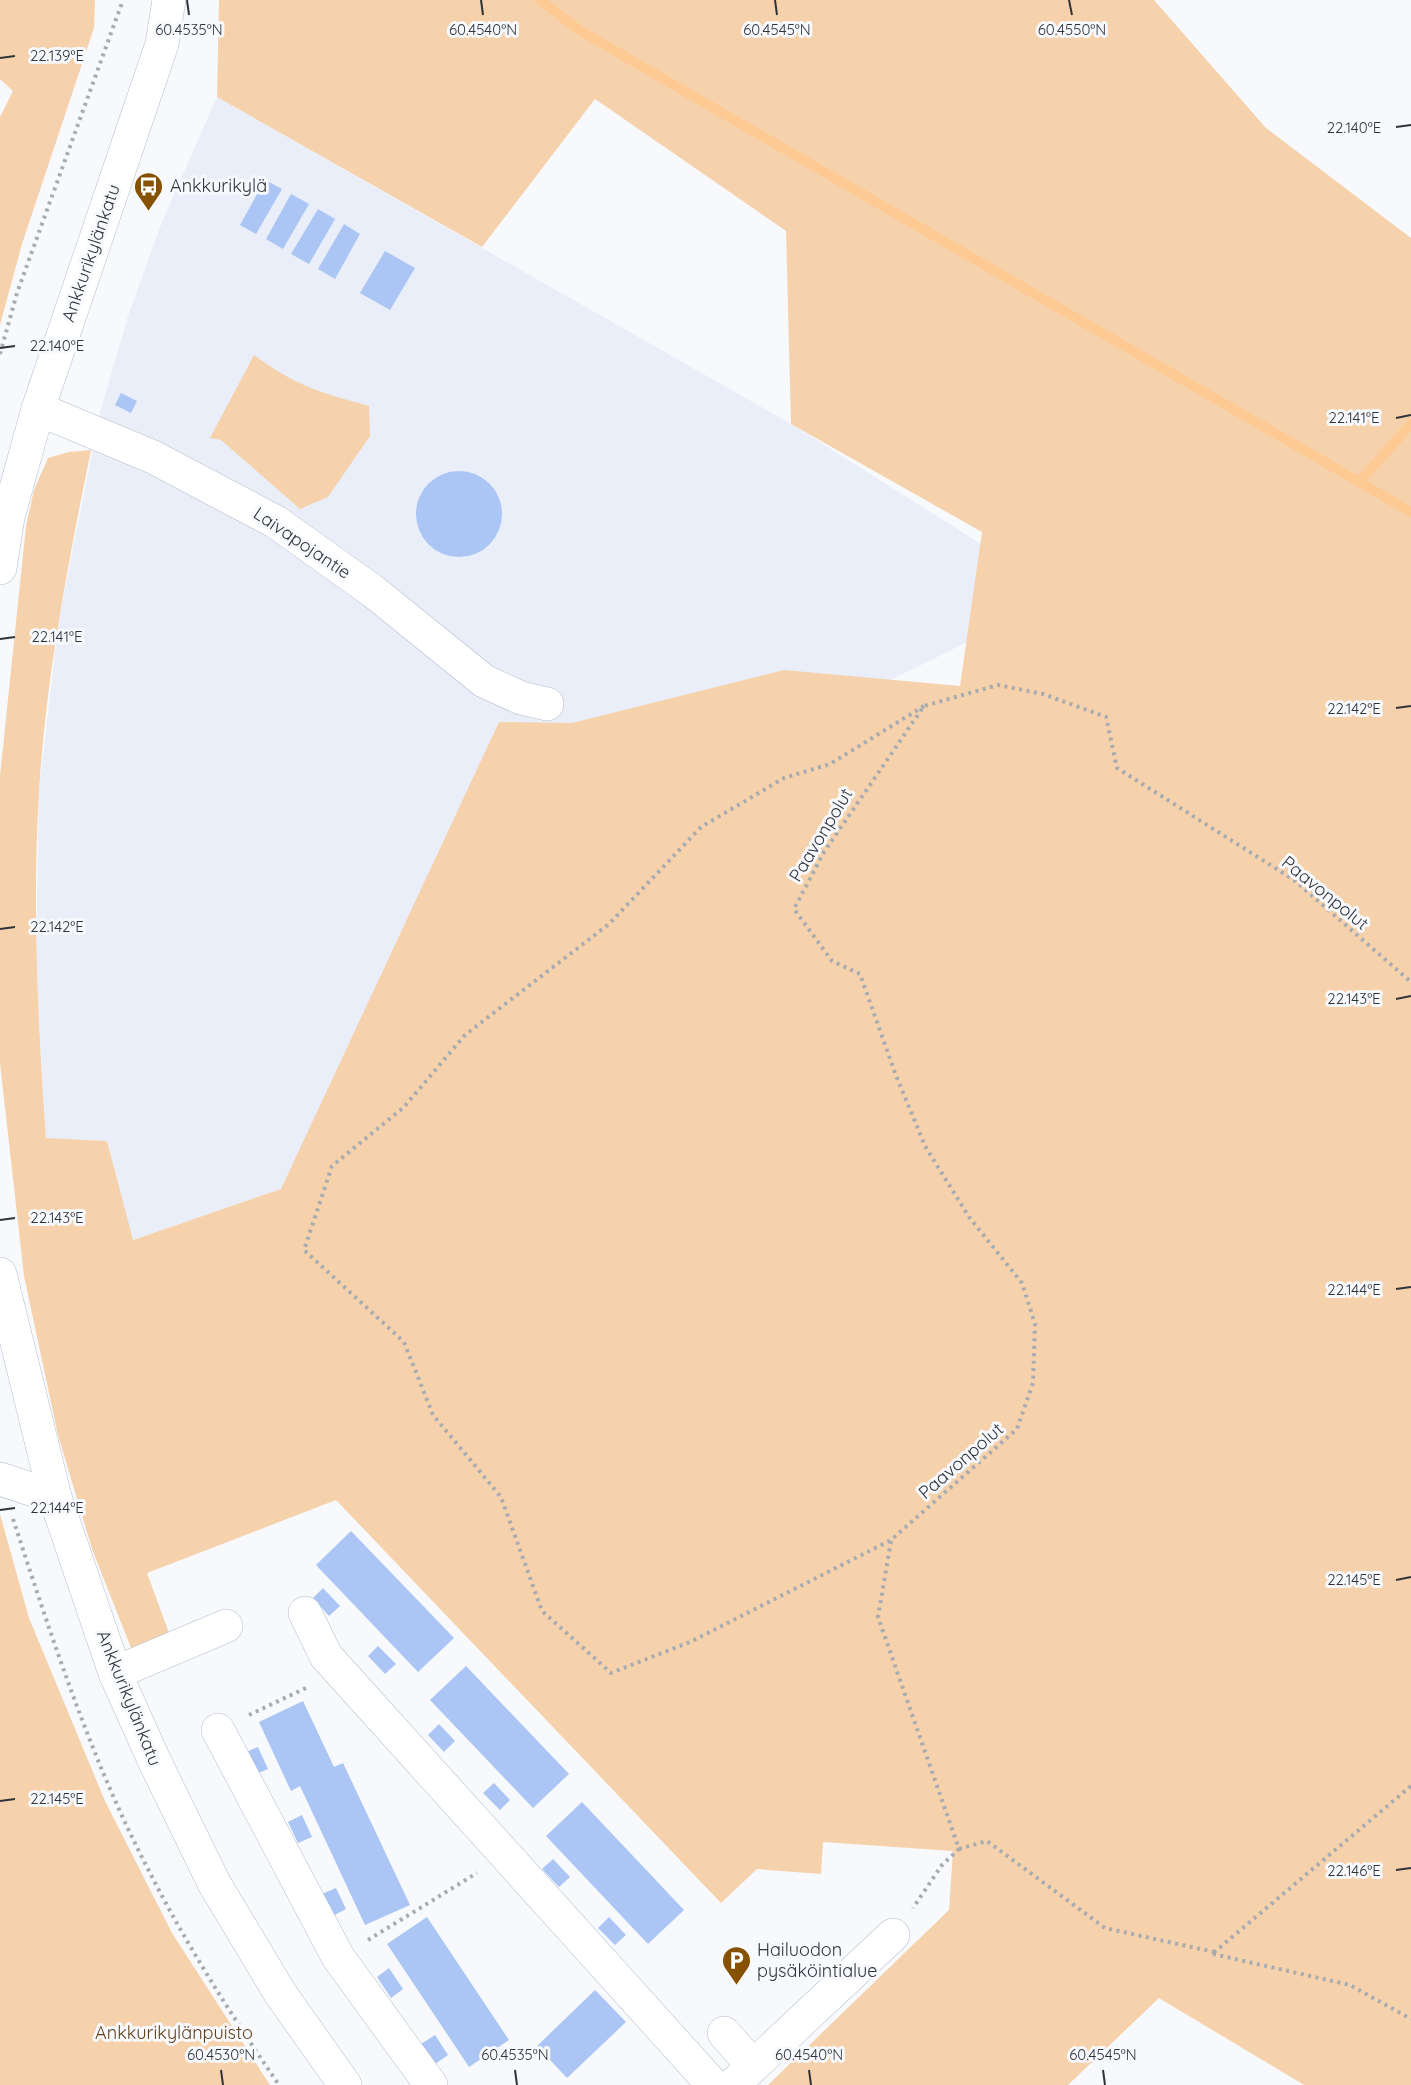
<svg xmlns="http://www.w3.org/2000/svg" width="1411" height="2085" viewBox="0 0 1411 2085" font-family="Quicksand,sans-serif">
<rect width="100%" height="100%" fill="#f7f9fd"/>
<path fill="#e9eef8" d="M217,97L791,424L1062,595L502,873L281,1189L132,1240L107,1141L46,1138L36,964L39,791L59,619L100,413L128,316L162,222Z"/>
<g fill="#f6d2ac">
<path d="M0,0H95L94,28L22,244L0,325V117L13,91L0,79Z"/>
<path d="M219,0H1154L1266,128L1411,238V2085H1304L1159,1998L1068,2085H768L949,1910L953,1851L823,1842L821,1874L757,1869L721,1903L336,1500L147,1573L172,1641L133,1653L92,1549L58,1435L24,1276L0,1063V776L26,526L34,490L48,458L69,452L91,450C68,563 46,677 39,792C32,907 38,1022 46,1138L107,1141L133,1240L281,1189L499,722L572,723L784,670L960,686L982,532L791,424L786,231L595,99L482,247L217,97Z"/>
<path d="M254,355C294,385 321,393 369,406L370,436L328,497L300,509L221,440L210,438Z"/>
<path d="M0,1514L29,1618L105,1801L172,1933L270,2085H0Z"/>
</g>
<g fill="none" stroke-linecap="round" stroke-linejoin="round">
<g stroke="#fdca94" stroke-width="10">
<path d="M540,0L579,30L1411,512"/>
<path d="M1360,481L1411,424"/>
</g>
</g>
<g fill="#abc5f5">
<path d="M265,180L282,189L256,234L240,225Z"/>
<path d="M291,194L309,204L283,249L266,239Z"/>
<path d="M318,209L335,219L309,264L291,254Z"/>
<path d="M344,224L360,234L335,279L318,269Z"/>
<path d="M385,251L415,268L390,310L360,293Z"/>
<path d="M121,393L137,401L131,413L115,405Z"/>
<circle cx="459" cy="514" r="43"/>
<path d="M351,1531L454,1638L418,1672L316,1565Z"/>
<path d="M323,1588L340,1606L329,1616L313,1598Z"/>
<path d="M378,1646L396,1664L385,1674L368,1656Z"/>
<path d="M466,1666L569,1774L533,1808L430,1700Z"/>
<path d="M303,1701L334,1767L343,1763L410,1905L365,1925L300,1786L291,1791L259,1722Z"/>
<path d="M439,1724L455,1741L444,1752L428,1735Z"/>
<path d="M258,1747L268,1769L254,1775L244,1753Z"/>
<path d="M494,1783L510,1800L500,1810L483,1793Z"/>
<path d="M582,1802L684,1910L648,1944L546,1836Z"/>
<path d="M302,1815L312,1837L298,1843L288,1822Z"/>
<path d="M553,1859L570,1877L559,1887L542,1869Z"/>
<path d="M336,1888L346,1909L333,1916L322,1894Z"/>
<path d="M427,1917L509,2040L469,2067L387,1944Z"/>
<path d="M609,1917L626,1935L615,1945L598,1928Z"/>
<path d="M389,1968L403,1989L391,1998L377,1977Z"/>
<path d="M595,1990L626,2022L567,2078L537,2046Z"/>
<path d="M435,2035L448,2055L435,2064L421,2044Z"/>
</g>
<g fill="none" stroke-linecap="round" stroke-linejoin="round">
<defs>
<g id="minor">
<path d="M38,409L153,457L276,522L374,592L484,681L521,698L547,704"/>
<path d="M0,568L8,517L38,409L162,44L169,0"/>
<path d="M0,1274L55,1497L115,1673L154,1760L214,1883L280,1993L345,2085"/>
<path d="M0,1479L55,1497"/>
<path d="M305,1613L326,1656L713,2085"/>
<path d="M115,1673L226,1626"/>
<path d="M218,1730L338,1957L431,2085"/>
<path d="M724,2033L753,2066"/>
<path d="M733,2085L893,1935"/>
</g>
</defs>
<use href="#minor" stroke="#b4bdce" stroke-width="34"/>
<g stroke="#a8abb0" stroke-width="4" stroke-dasharray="3 4.5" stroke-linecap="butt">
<path d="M0,354L17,293L123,0"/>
<path d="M924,706L830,764L784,778L701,827L609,924L465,1035L404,1107L332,1166L304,1250L404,1342L433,1415L501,1497L542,1611L611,1673L690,1642L891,1540L1017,1429L1033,1383L1035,1324L1022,1283L969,1217L925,1146L895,1073L860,974L832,961L794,909L824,852L924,706L998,685L1043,694L1106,717L1117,768L1294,880L1411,982"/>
<path d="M13,1519C52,1638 91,1760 149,1871C187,1946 232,2016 279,2085"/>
<path d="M891,1541L878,1617L959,1849L942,1865L913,1908"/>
<path d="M249,1715L308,1687"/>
<path d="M959,1849L987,1841L1105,1928L1214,1952L1212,1954L1411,1786"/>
<path d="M368,1940L477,1873"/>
<path d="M1213,1954L1350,1985L1411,2019"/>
</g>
<use href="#minor" stroke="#fff" stroke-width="33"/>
</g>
<path fill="none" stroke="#2f333a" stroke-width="2" d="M187,0L189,15M481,0L483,15M775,0L777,15M1069,0L1072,15M0,58L15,56M1396,127L1411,125M0,348L15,346M1396,418L1411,415M0,639L15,637M1396,708L1411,706M0,929L15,927M1396,999L1411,996M0,1220L15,1218M1396,1289L1411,1287M0,1510L15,1508M1396,1580L1411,1577M0,1801L15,1799M1396,1870L1411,1868M221,2070L223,2085M515,2070L517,2085M809,2070L811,2085M1103,2070L1105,2085"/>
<defs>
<symbol id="bus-pin" viewBox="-11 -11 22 30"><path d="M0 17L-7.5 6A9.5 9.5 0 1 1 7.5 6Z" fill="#865100" stroke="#f7f9fd"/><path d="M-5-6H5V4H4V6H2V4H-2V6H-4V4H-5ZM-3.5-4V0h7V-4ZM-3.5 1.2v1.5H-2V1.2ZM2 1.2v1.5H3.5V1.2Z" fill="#fff"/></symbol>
<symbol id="parking-pin" viewBox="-11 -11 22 30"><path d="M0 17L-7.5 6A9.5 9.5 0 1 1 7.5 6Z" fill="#865100" stroke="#f7f9fd"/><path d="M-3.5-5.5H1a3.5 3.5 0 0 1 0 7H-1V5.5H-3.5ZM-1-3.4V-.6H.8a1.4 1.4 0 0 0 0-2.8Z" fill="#fff"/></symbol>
</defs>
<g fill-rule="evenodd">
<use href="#bus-pin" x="132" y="170" width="33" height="45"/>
<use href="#parking-pin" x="720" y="1944" width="33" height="45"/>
</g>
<g text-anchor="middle" stroke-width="6" stroke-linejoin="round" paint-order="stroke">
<g font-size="18" fill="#2f333a" stroke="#f7f9fd" text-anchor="start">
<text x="170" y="192">Ankkurikylä</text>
<text x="757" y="1956">Hailuodon<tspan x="757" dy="21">pysäköintialue</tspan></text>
</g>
<g font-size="18" fill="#2f333a" stroke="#f7f9fd">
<text transform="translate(91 253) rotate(-71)" y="6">Ankkurikylänkatu</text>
<text transform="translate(302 543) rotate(34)" y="6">Laivapojantie</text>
<text transform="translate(821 835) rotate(-59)" y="6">Paavonpolut</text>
<text transform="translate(1325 893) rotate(39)" y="6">Paavonpolut</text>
<text transform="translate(961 1461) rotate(-41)" y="6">Paavonpolut</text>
<text transform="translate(129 1698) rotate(68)" y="6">Ankkurikylänkatu</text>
</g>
<g font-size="18" fill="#623f17" stroke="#f7f9fd">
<text x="174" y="2039">Ankkurikylänpuisto</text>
</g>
</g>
<g font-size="15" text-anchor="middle" fill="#2f333a" stroke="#f7f9fd" stroke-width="6" stroke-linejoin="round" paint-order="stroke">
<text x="189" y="35">60.4535°N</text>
<text x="483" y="35">60.4540°N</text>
<text x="777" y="35">60.4545°N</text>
<text x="1072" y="35">60.4550°N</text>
<text x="57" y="61">22.139°E</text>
<text x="1354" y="133">22.140°E</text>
<text x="57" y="351">22.140°E</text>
<text x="1354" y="423">22.141°E</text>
<text x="57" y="642">22.141°E</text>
<text x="1354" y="714">22.142°E</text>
<text x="57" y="932">22.142°E</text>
<text x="1354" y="1004">22.143°E</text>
<text x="57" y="1223">22.143°E</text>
<text x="1354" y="1295">22.144°E</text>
<text x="57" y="1513">22.144°E</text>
<text x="1354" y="1585">22.145°E</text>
<text x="57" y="1804">22.145°E</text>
<text x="1354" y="1876">22.146°E</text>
<text x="221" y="2060">60.4530°N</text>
<text x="515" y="2060">60.4535°N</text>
<text x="809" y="2060">60.4540°N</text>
<text x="1103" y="2060">60.4545°N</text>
</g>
</svg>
